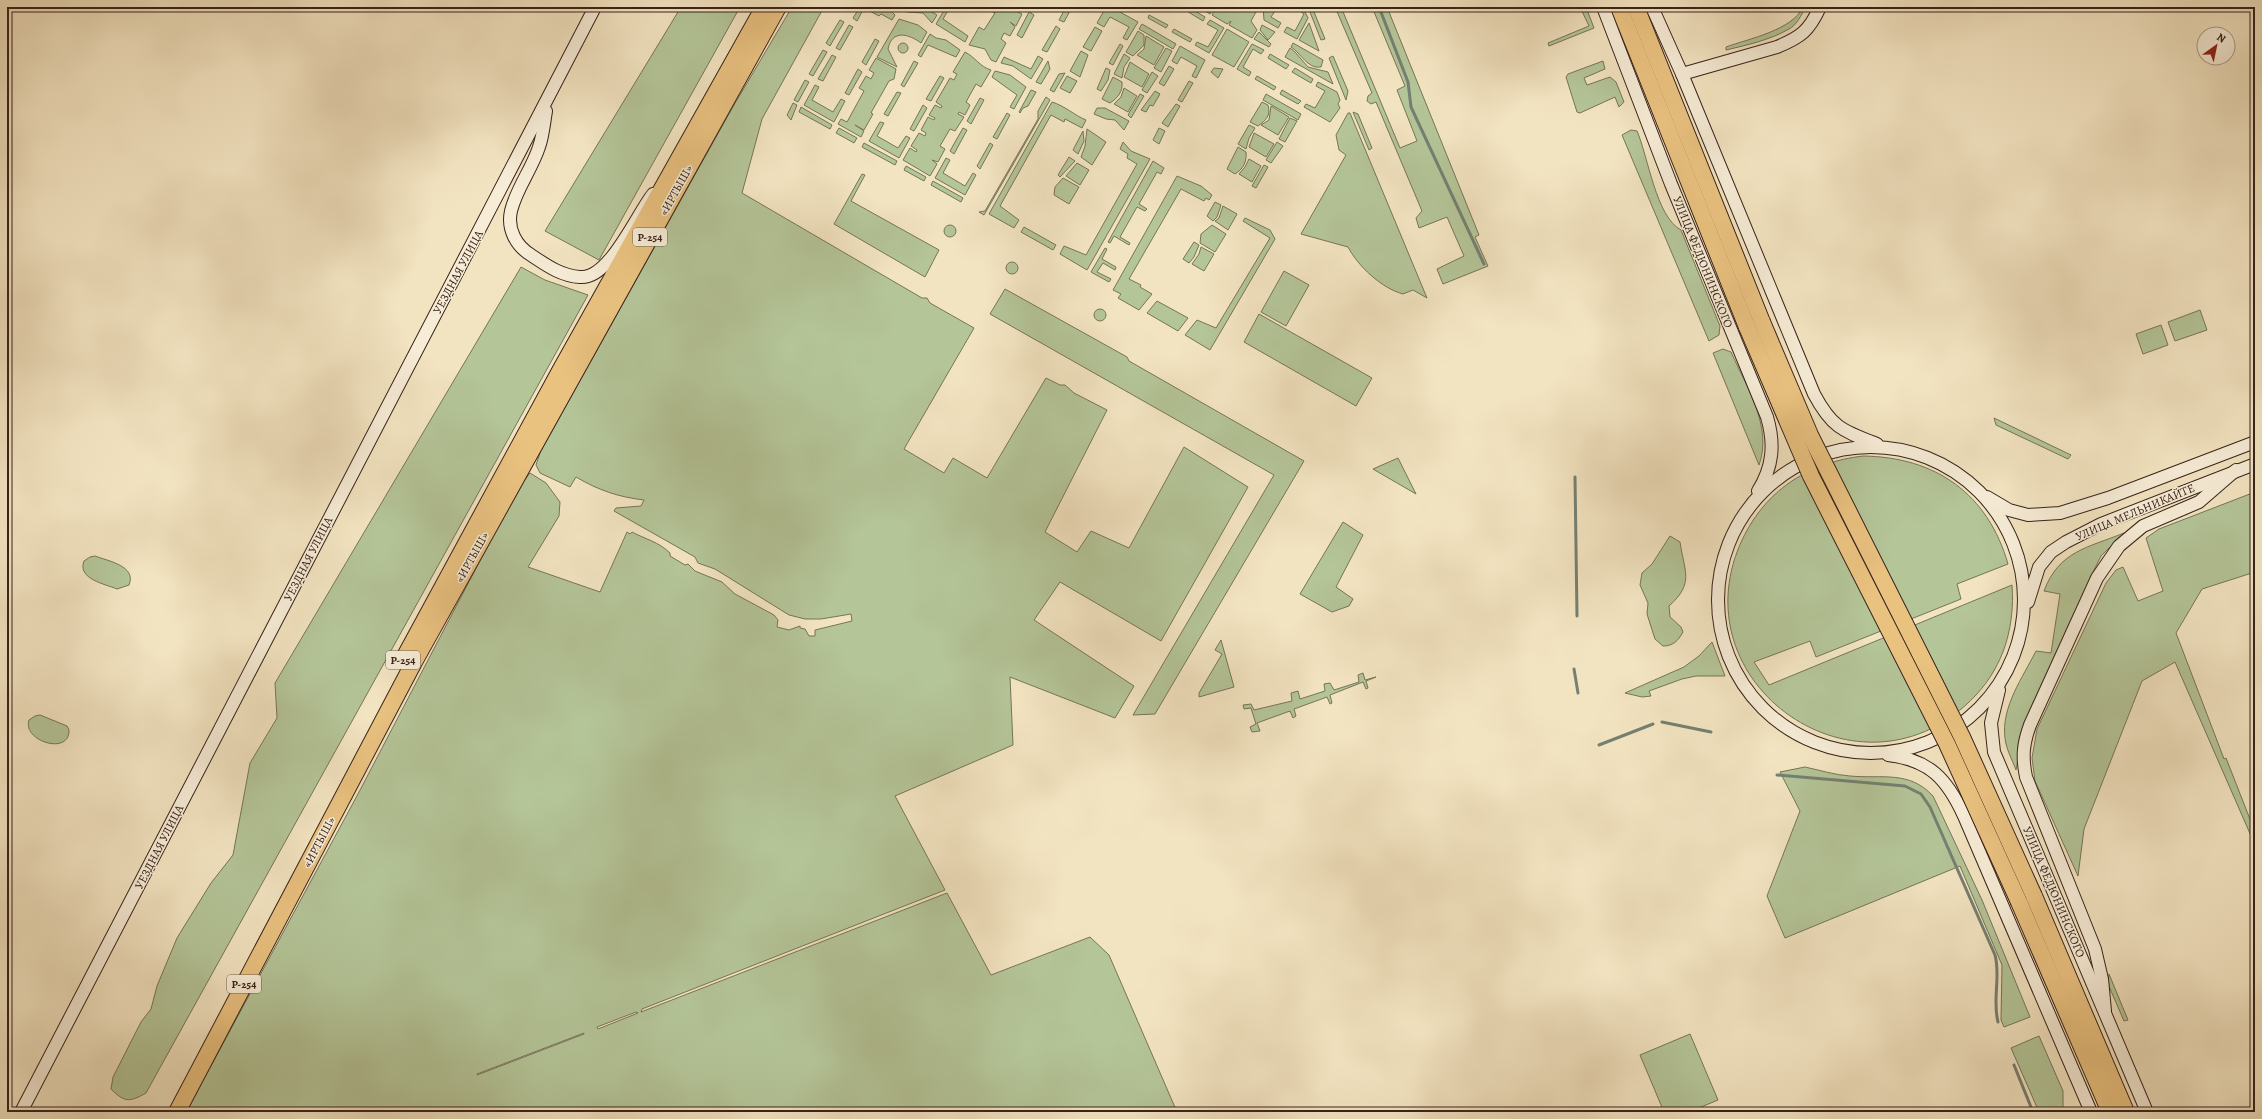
<svg xmlns="http://www.w3.org/2000/svg" width="2262" height="1119" viewBox="0 0 2262 1119" font-family="Alegreya,serif">
<rect width="100%" height="100%" fill="#f3e4c1"/>
<filter id="stains"><feTurbulence type="fractalNoise" baseFrequency=".005" numOctaves="4"/><feColorMatrix values="0 0 0 0 .2 0 0 0 0 .09 0 0 0 0 .02 0 0 0 .5 -.17"/></filter>
<radialGradient id="worn" r=".72"><stop offset=".6" stop-color="#630" stop-opacity="0"/><stop offset="1" stop-color="#630" stop-opacity=".3"/></radialGradient>
<g fill="#b4c598" stroke="#767459" fill-rule="evenodd">
<path d="M681,7H740L599,260L545,231Z"/>
<path d="M792,7H824L762,119L742,193L922,298H927L930,303L974,328L904,449L944,473L953,458L987,478L1046,378L1060,385H1065L1074,393L1107,410L1045,532L1077,552L1091,531L1129,548L1184,447L1248,487L1161,641L1060,582L1034,620L1134,686L1115,718L1010,677L1013,745L895,796L945,890L642,1009L641,1012L947,893L991,975L1090,937L1109,955L1177,1112H186L358,794L517,490L530,473L546,483L560,502L559,516L528,567L600,592L627,532L630,534L632,532C645,539 659,542 670,553V556L685,565L688,564L695,571L722,582L735,594L774,615L778,620L777,627L789,630L800,626V628L805,629L809,636H815V630L852,621L851,614L821,619H805L789,615L715,569L698,563L695,557L614,511L616,508L641,506L644,500C618,497 598,490 576,477L570,487L540,473L536,465L541,450L734,105ZM636,1012L638,1013L598,1029L597,1027ZM584,1033V1034L477,1075V1074Z"/>
<path d="M860,7H887L895,15L892,20L881,14L879,16L864,8L857,21L853,18Z"/>
<path d="M905,7H924L937,15L932,23L923,13L907,12L904,9Z"/>
<path d="M946,7H950L943,19L968,36L965,42L936,24Z"/>
<path d="M991,7H1019L1016,11L1022,14L1016,26L1010,22L1015,27L1010,36L1004,33L1001,39L1006,43L996,62L991,60L985,49L969,45L979,27L984,30L995,13L989,10Z"/>
<path d="M1066,7H1072L1064,22L1059,20Z"/>
<path d="M1106,7H1111L1138,22L1127,40L1123,38L1129,27L1110,17L1104,27L1097,23Z"/>
<path d="M1188,7L1205,17L1203,21L1185,10Z"/>
<path d="M1198,7H1255L1257,10L1251,21L1257,30L1252,38L1229,25L1231,21L1227,24L1212,15L1214,11L1212,10L1210,14Z"/>
<path d="M1263,7H1269L1275,11L1271,17L1281,23L1278,28L1264,20Z"/>
<path d="M1298,7L1305,12L1308,18L1297,39L1284,32L1287,27L1295,31L1304,14L1297,9Z"/>
<path d="M1308,7H1312L1325,39L1321,40Z"/>
<path d="M1335,7H1341L1400,148L1417,141L1397,90L1405,86L1372,7H1387L1479,235L1475,237L1488,266L1443,284L1437,269L1464,256L1447,217L1419,228L1416,218L1422,211L1376,102L1371,104L1367,101L1368,96L1372,93Z"/>
<path d="M1580,7H1586L1594,28L1549,46L1548,43L1589,26Z"/>
<path d="M1803,7H1806C1801,15 1797,25 1789,29C1770,40 1747,45 1726,50V47C1748,39 1793,30 1803,7Z"/>
<path d="M1029,12L1034,15L1022,38L1017,35Z"/>
<path d="M1149,15L1168,25L1166,28L1148,18Z"/>
<path d="M899,19L918,25L927,32L921,43C909,34 892,29 888,49L897,67L877,57Z"/>
<path d="M840,20L844,22L830,46L826,43Z"/>
<path d="M1210,20L1224,28L1209,53L1195,45L1197,42L1208,47L1218,30L1207,24Z"/>
<path d="M1309,23L1319,51L1299,40Z"/>
<path d="M1142,24L1176,44L1173,49L1139,29Z"/>
<path d="M849,25L853,27L840,50L836,48Z"/>
<path d="M1262,25L1275,32L1268,40L1260,30Z"/>
<path d="M1056,26L1060,29L1047,52L1042,50Z"/>
<path d="M1095,27L1102,31L1091,51L1083,47Z"/>
<path d="M1174,29L1192,39L1190,42L1172,32Z"/>
<path d="M1227,29L1249,42L1234,67L1212,55Z"/>
<path d="M1138,31L1144,35V45L1133,56L1126,52Z"/>
<path d="M1259,32L1271,44L1269,47L1254,39Z"/>
<path d="M930,34L936,38L946,40L960,50L956,57L928,45L921,57L918,55Z"/>
<path d="M1146,36L1164,47L1154,65L1137,55L1144,49Z"/>
<path d="M875,39L879,41L866,65L862,62Z"/>
<circle cx="903" cy="48" r="5"/>
<path d="M1293,43L1323,60L1321,67C1307,69 1301,53 1291,47Z"/>
<path d="M1120,44L1123,46L1113,65L1109,63Z"/>
<path d="M1252,44L1264,50L1261,54L1253,49L1243,67L1251,72L1249,76L1237,69Z"/>
<path d="M1180,46L1205,60L1196,78L1192,76L1197,66L1181,57L1177,64L1172,61Z"/>
<path d="M1166,48L1172,51L1161,72L1154,68Z"/>
<path d="M1290,48L1295,52L1308,67L1328,72L1333,84L1285,57Z"/>
<path d="M823,50L827,52L813,76L809,74Z"/>
<path d="M1081,51L1088,55L1080,77L1070,71Z"/>
<path d="M965,52C975,57 980,67 991,70L981,87L976,84L966,102L970,105L965,115L959,112L958,114L964,117L955,131L950,129L940,146L945,149L938,162L932,160L937,164L930,176L903,160L910,148L916,152L917,150L911,146L919,133L925,136L926,133L921,130L928,117L934,120L935,118L929,115L935,105L941,108L942,106L936,102L950,78L954,80L957,74L953,72Z"/>
<path d="M1124,54L1130,58L1124,67L1122,78L1114,74Z"/>
<path d="M1270,54L1289,65L1286,69L1268,58Z"/>
<path d="M832,55L836,57L823,81L818,79Z"/>
<path d="M1038,56L1043,59L1031,79L1013,66L1001,63L1004,57L1031,69Z"/>
<path d="M1333,56L1348,91L1346,100L1329,58Z"/>
<path d="M876,58L896,69L894,79L889,81L872,111L871,113L873,114L864,130L855,125L864,131L861,137L838,124L841,119L847,122L864,91L859,88L866,76L871,79L874,73L869,70Z"/>
<path d="M914,61L918,63L904,87L901,85Z"/>
<path d="M1048,61L1050,69L1041,84L1036,82Z"/>
<path d="M1603,61L1605,69L1584,78L1587,85L1610,77L1616,82L1624,102L1619,107L1615,97L1580,113L1577,112L1566,77L1568,74Z"/>
<path d="M1130,62L1149,74L1142,87L1124,77Z"/>
<path d="M1169,66L1174,69L1164,86L1159,83Z"/>
<path d="M1106,68L1110,70L1108,80L1101,91L1097,89Z"/>
<path d="M1214,68L1223,69L1218,78L1211,72Z"/>
<path d="M1295,68L1313,79L1311,83L1292,72Z"/>
<path d="M858,69L862,72L849,95L845,93Z"/>
<path d="M995,71L1010,75L1026,87L1014,109L1010,107L1017,95L992,77Z"/>
<path d="M1152,72L1158,76L1147,93L1142,90Z"/>
<path d="M1065,73L1054,92L1050,90L1059,74Z"/>
<path d="M940,76L944,78L931,101L926,99Z"/>
<path d="M1067,76L1077,81L1070,93L1060,88Z"/>
<path d="M1257,76L1276,87L1274,90L1255,79Z"/>
<path d="M1113,77L1122,82C1123,91 1118,98 1110,103L1102,99Z"/>
<path d="M805,80L809,82L798,102L794,100Z"/>
<path d="M1189,81L1193,83L1182,102L1178,100Z"/>
<path d="M1318,82L1337,92L1340,100L1338,104L1340,108L1330,122L1304,107L1306,104L1315,108L1325,91L1316,86Z"/>
<path d="M815,85L819,87L812,100L833,112L841,99L845,101L834,122L804,105Z"/>
<path d="M1124,88L1137,96L1128,112L1114,104L1121,97Z"/>
<path d="M1031,90L1036,92L1028,106L1023,108L1020,113L1019,112Z"/>
<path d="M1282,90L1301,101L1298,104L1280,94Z"/>
<path d="M1155,91L1160,94L1153,106L1150,105L1146,112L1141,110Z"/>
<path d="M897,92L901,93L888,116L884,114Z"/>
<path d="M1140,94L1144,96L1131,118L1128,115Z"/>
<path d="M1266,94L1301,114L1298,120L1263,100Z"/>
<path d="M1046,97L1050,100L984,215L979,212L985,211L1038,119V111Z"/>
<path d="M980,98L984,100L971,124L967,121Z"/>
<path d="M1052,102C1065,106 1074,115 1086,120L1082,128L1065,119L1064,122L1051,115L1000,206L1019,220L1014,228L989,214Z"/>
<path d="M1262,102L1268,105C1271,116 1266,120 1258,126L1250,122Z"/>
<path d="M793,103L797,105L791,120L787,115Z"/>
<path d="M1176,104L1180,106L1168,127L1162,123Z"/>
<path d="M923,105L927,108L914,131L910,129Z"/>
<path d="M1271,106L1289,117L1278,135L1261,125L1269,120Z"/>
<path d="M801,107L832,125L830,129L799,112Z"/>
<path d="M1097,108H1105L1129,121L1124,130L1115,120L1106,119L1094,114Z"/>
<path d="M1353,112L1358,114L1372,148L1369,150Z"/>
<path d="M1007,113L1010,115L997,139L993,137Z"/>
<path d="M1348,113H1350L1427,298L1413,290L1403,294C1381,288 1358,266 1348,247L1301,234L1346,155L1339,150L1336,135Z"/>
<path d="M1290,118L1297,121L1285,142L1279,139Z"/>
<path d="M880,122L884,123L877,136L898,148L906,136L910,138L899,158L869,141Z"/>
<path d="M1249,125L1255,128L1249,138L1246,149L1238,144Z"/>
<path d="M839,128L857,138L854,143L836,133Z"/>
<path d="M963,128L967,130L954,154L950,151Z"/>
<path d="M1159,128L1165,131L1159,144L1153,140Z"/>
<path d="M1087,129L1106,142L1092,165L1081,157L1085,146Z"/>
<path d="M1631,130L1637,131C1648,156 1656,217 1681,230L1720,326L1719,335L1709,341L1622,135Z"/>
<path d="M1083,131L1084,141L1078,154L1073,150Z"/>
<path d="M1254,133L1274,144L1266,157L1249,147Z"/>
<path d="M1123,142L1131,151L1150,159L1087,270L1060,254L1064,246L1086,255L1137,164L1127,158L1128,154L1120,149Z"/>
<path d="M1277,142L1283,146L1271,163L1266,160Z"/>
<path d="M864,143L897,161L895,165L862,147Z"/>
<path d="M990,143L993,145L980,169L977,166Z"/>
<path d="M1238,147L1246,152C1247,162 1243,169 1235,174L1227,169Z"/>
<path d="M1069,157L1075,161L1060,177L1058,175Z"/>
<path d="M946,158L950,160L943,173L965,186L973,173L976,175L965,195L935,178Z"/>
<path d="M1249,159L1261,166L1252,182L1239,174L1245,167Z"/>
<path d="M1153,161L1164,168L1161,174L1157,172L1139,204L1147,209L1145,211L1137,207L1120,237L1130,243L1129,245L1114,236L1110,243L1108,242Z"/>
<path d="M1077,163L1089,170L1080,185L1066,176Z"/>
<path d="M1264,165L1268,167L1256,188L1252,186Z"/>
<path d="M906,166L926,177L924,181L904,170Z"/>
<path d="M862,174L865,175L851,201L939,250L925,277L834,224Z"/>
<path d="M1177,176L1201,186L1212,195L1209,200L1206,198L1204,201L1181,189L1129,279L1141,285L1140,287L1152,294L1139,310L1118,298L1121,294L1113,290Z"/>
<path d="M1063,178L1079,187L1069,204L1054,195L1055,187Z"/>
<path d="M933,181L963,198L961,202L931,185Z"/>
<path d="M1215,202L1221,205L1217,217L1213,221L1207,216Z"/>
<path d="M1223,206L1237,214L1228,230L1215,221L1219,218Z"/>
<path d="M1245,218L1270,230L1275,239L1210,350L1185,335L1197,320L1216,328L1270,238L1243,221Z"/>
<path d="M1212,225L1226,234L1215,252L1200,243L1201,234Z"/>
<circle cx="950" cy="231" r="6"/>
<path d="M1024,227L1056,245L1053,250L1021,232Z"/>
<path d="M1194,242L1199,245L1194,257L1189,263L1183,259Z"/>
<path d="M1201,247L1214,254L1204,271L1192,264L1199,254Z"/>
<path d="M1105,248L1107,249L1102,259L1116,267L1115,270L1103,263L1097,272L1111,279L1109,282L1091,272Z"/>
<circle cx="1012" cy="268" r="6"/>
<path d="M521,267L545,280L588,295L146,1093C130,1102 125,1103 111,1089L113,1077L141,1022L151,1009L157,986L177,938L211,883L233,855L250,763L277,718L275,683Z"/>
<path d="M1284,271L1309,285L1286,326L1261,312Z"/>
<path d="M1005,289L1127,357L1129,361L1304,461L1155,714L1133,715L1274,475L990,314Z"/>
<path d="M1157,301L1188,318L1178,331L1147,313Z"/>
<circle cx="1100" cy="315" r="6"/>
<path d="M2200,310L2207,330L2175,341L2168,322Z"/>
<path d="M1259,314L1372,378L1356,406L1244,342Z"/>
<path d="M2161,325L2168,345L2143,354L2136,334Z"/>
<path d="M1723,349L1731,352C1746,386 1773,427 1759,465L1713,353Z"/>
<path d="M1994,418L2071,455L2068,459L1996,425Z"/>
<path d="M1863,456C1936,457 1988,494 2008,564L1957,584L1961,599L1816,657L1810,641L1754,662L1769,685L2012,585C2015,626 2004,665 1976,695C1863,816 1671,683 1744,536C1768,488 1811,462 1863,456Z"/>
<path d="M1398,458L1416,494L1373,469Z"/>
<path d="M2255,492V572L2202,589L2176,633L2221,751L2224,759L2226,758L2255,832V845L2175,662L2142,681L2084,829L2078,876L2035,781L2032,758L2037,729L2106,583L2116,570L2123,567L2138,601L2163,591L2146,538L2159,529Z"/>
<path d="M1343,522L1363,535L1336,587L1353,599L1349,606L1332,612L1300,594Z"/>
<path d="M2124,533L2101,556L2092,574L2024,723L2016,770C2012,759 2006,749 2005,738C2001,707 2023,677 2036,651L2051,653L2060,594L2044,591C2059,551 2087,548 2124,533Z"/>
<path d="M1670,536L1680,542C1684,571 1695,583 1669,606L1670,617L1681,627L1683,632C1678,641 1673,646 1663,646L1655,639L1647,614L1648,603L1640,585L1642,573L1652,564Z"/>
<path d="M95,556C108,561 137,566 129,585L117,589C105,584 77,579 84,561L90,557Z"/>
<path d="M1221,640L1234,687L1199,697V693L1222,654L1215,650Z"/>
<path d="M1712,642L1725,676H1696L1682,679L1649,691L1651,696L1642,697L1625,693L1684,667L1699,656Z"/>
<path d="M1363,673L1365,680L1376,677L1366,681L1368,688L1366,689L1363,682L1330,695L1332,703L1330,704L1327,697L1294,709L1296,716L1293,718L1290,711L1257,723L1260,731L1252,732L1250,727L1256,724L1251,708L1244,709L1243,705L1251,704L1254,710L1292,701L1291,693L1298,691L1300,699L1325,691L1324,684L1330,683L1334,690L1359,682L1358,675Z"/>
<path d="M40,715L67,726L69,730C70,756 22,741 29,720L35,716Z"/>
<path d="M1805,767C1819,770 1835,775 1850,776C1882,779 1909,770 1933,796L1982,900L2030,1017L2004,1027L2001,1020L2002,965L1960,866L1785,938L1767,896L1800,811L1780,772Z"/>
<path d="M2109,974L2128,1020L2124,1021L2108,984Z"/>
<path d="M1690,1034L1718,1100L1689,1112H1664L1640,1055Z"/>
<path d="M2039,1036L2063,1091V1112H2039L2011,1048Z"/>
</g>
<g fill="none" stroke-linecap="round" stroke-linejoin="round">
<g stroke="#758072" stroke-width="3">
<path d="M1379,7L1408,82L1411,107L1484,264"/>
<path d="M1575,477L1577,616"/>
<path d="M1574,669L1578,693"/>
<path d="M1662,722L1711,732"/>
<path d="M1599,745L1653,724"/>
<path d="M1777,775L1905,786L1921,794L1930,807L1995,955C2001,977 1992,999 1998,1022"/>
<path d="M2014,1065L2033,1112"/>
</g>
<defs>
<g id="secondary">
<path d="M1603,7L1671,184L1767,417C1775,444 1773,467 1758,491"/>
<path d="M1652,7L1682,74L1814,394C1832,428 1843,431 1877,444"/>
<path d="M1682,74L1777,47C1801,37 1809,31 1820,7"/>
<path d="M546,111C544,123 543,136 539,147C532,169 516,189 511,211C507,229 516,246 531,255C546,265 561,276 580,277C609,280 637,214 653,194"/>
<circle cx="1871" cy="600" r="153"/>
<path d="M1987,497L2009,510L2028,515L2060,513L2108,498L2255,442"/>
<path d="M2028,602L2039,567L2051,552L2066,542L2101,524L2255,464"/>
<path d="M1999,690L1991,723L1994,752L2147,1112"/>
<path d="M1888,755C1930,760 1947,779 1964,816L2091,1112"/>
<path d="M2105,1011L2102,979L2095,949L2026,777C2022,757 2023,744 2030,725L2097,578L2119,546L2143,526L2199,502L2236,470"/>
<path d="M21,1112L595,7"/>
</g>
<g id="highway">
<path d="M1619,7L1747,327"/>
<path d="M1636,7L1762,322"/>
<path d="M404,658L561,369L764,7"/>
<path d="M2034,896L2126,1112"/>
<path d="M2019,902L2110,1112"/>
<path d="M177,1112L414,662L778,7"/>
</g>
</defs>
<use href="#secondary" stroke="#38221a" stroke-width="14"/>
<use href="#highway" stroke="#38221a" stroke-width="18"/>
<use href="#secondary" stroke="#f7edd7" stroke-width="12"/>
<use href="#highway" stroke="#eac280" stroke-width="16"/>
<defs>
<g id="highway-bridge">
<path d="M1762,322L1810,435L1962,737L2034,896"/>
<path d="M1747,327L1811,476L1947,744L2019,902"/>
</g>
</defs>
<use href="#highway-bridge" stroke="#38221a" stroke-width="18" stroke-linecap="butt"/>
<use href="#highway-bridge" stroke="#eac280" stroke-width="16"/>
</g>
<g text-anchor="middle" stroke-width="3" stroke-linejoin="round" paint-order="stroke">
<g fill="#f7edd7" stroke="#715f53" stroke-width="1">
<rect x="633" y="228" width="34" height="18" rx="3"/>
<rect x="386" y="651" width="34" height="18" rx="3"/>
<rect x="227" y="975" width="34" height="18" rx="3"/>
</g>
<g font-size="11" font-weight="bold" fill="#38221a">
<text x="650" y="241">Р-254</text>
<text x="403" y="664">Р-254</text>
<text x="244" y="988">Р-254</text>
</g>
<g font-size="12" fill="#38221a" stroke="#f7edd7">
<text transform="translate(676 190) rotate(-61)" y="4">«ИРТЫШ»</text>
<text transform="translate(1703 262) rotate(68)" y="4">УЛИЦА ФЕДЮНИНСКОГО</text>
<text transform="translate(458 272) rotate(-62)" y="4">УЕЗДНАЯ УЛИЦА</text>
<text transform="translate(2135 512) rotate(-23)" y="4">УЛИЦА МЕЛЬНИКАЙТЕ</text>
<text transform="translate(472 557) rotate(-61)" y="4">«ИРТЫШ»</text>
<text transform="translate(308 559) rotate(-63)" y="4">УЕЗДНАЯ УЛИЦА</text>
<text transform="translate(319 842) rotate(-62)" y="4">«ИРТЫШ»</text>
<text transform="translate(159 847) rotate(-63)" y="4">УЕЗДНАЯ УЛИЦА</text>
<text transform="translate(2054 892) rotate(67)" y="4">УЛИЦА ФЕДЮНИНСКОГО</text>
</g>
</g>
<rect width="2262" height="1119" fill="none" stroke="#f3e4c1" stroke-width="24"/>
<rect x="8" y="8" width="2246" height="1103" fill="none" stroke="#38221a" stroke-width="2"/>
<rect x="12" y="12" width="2238" height="1095" fill="none" stroke="#38221a"/>
<g transform="translate(2216 46) rotate(33)"><circle r="19" fill="#f7edd7" stroke="#ab9c8b"/>
<path d="M0-3L7 15L0 10L-7 15Z" fill="#8f2418"/>
<text y="-6" font-size="11" font-weight="bold" text-anchor="middle" fill="#38221a">N</text>
</g>
<rect width="100%" height="100%" filter="url(#stains)"/>
<rect width="100%" height="100%" fill="url(#worn)"/>
</svg>
